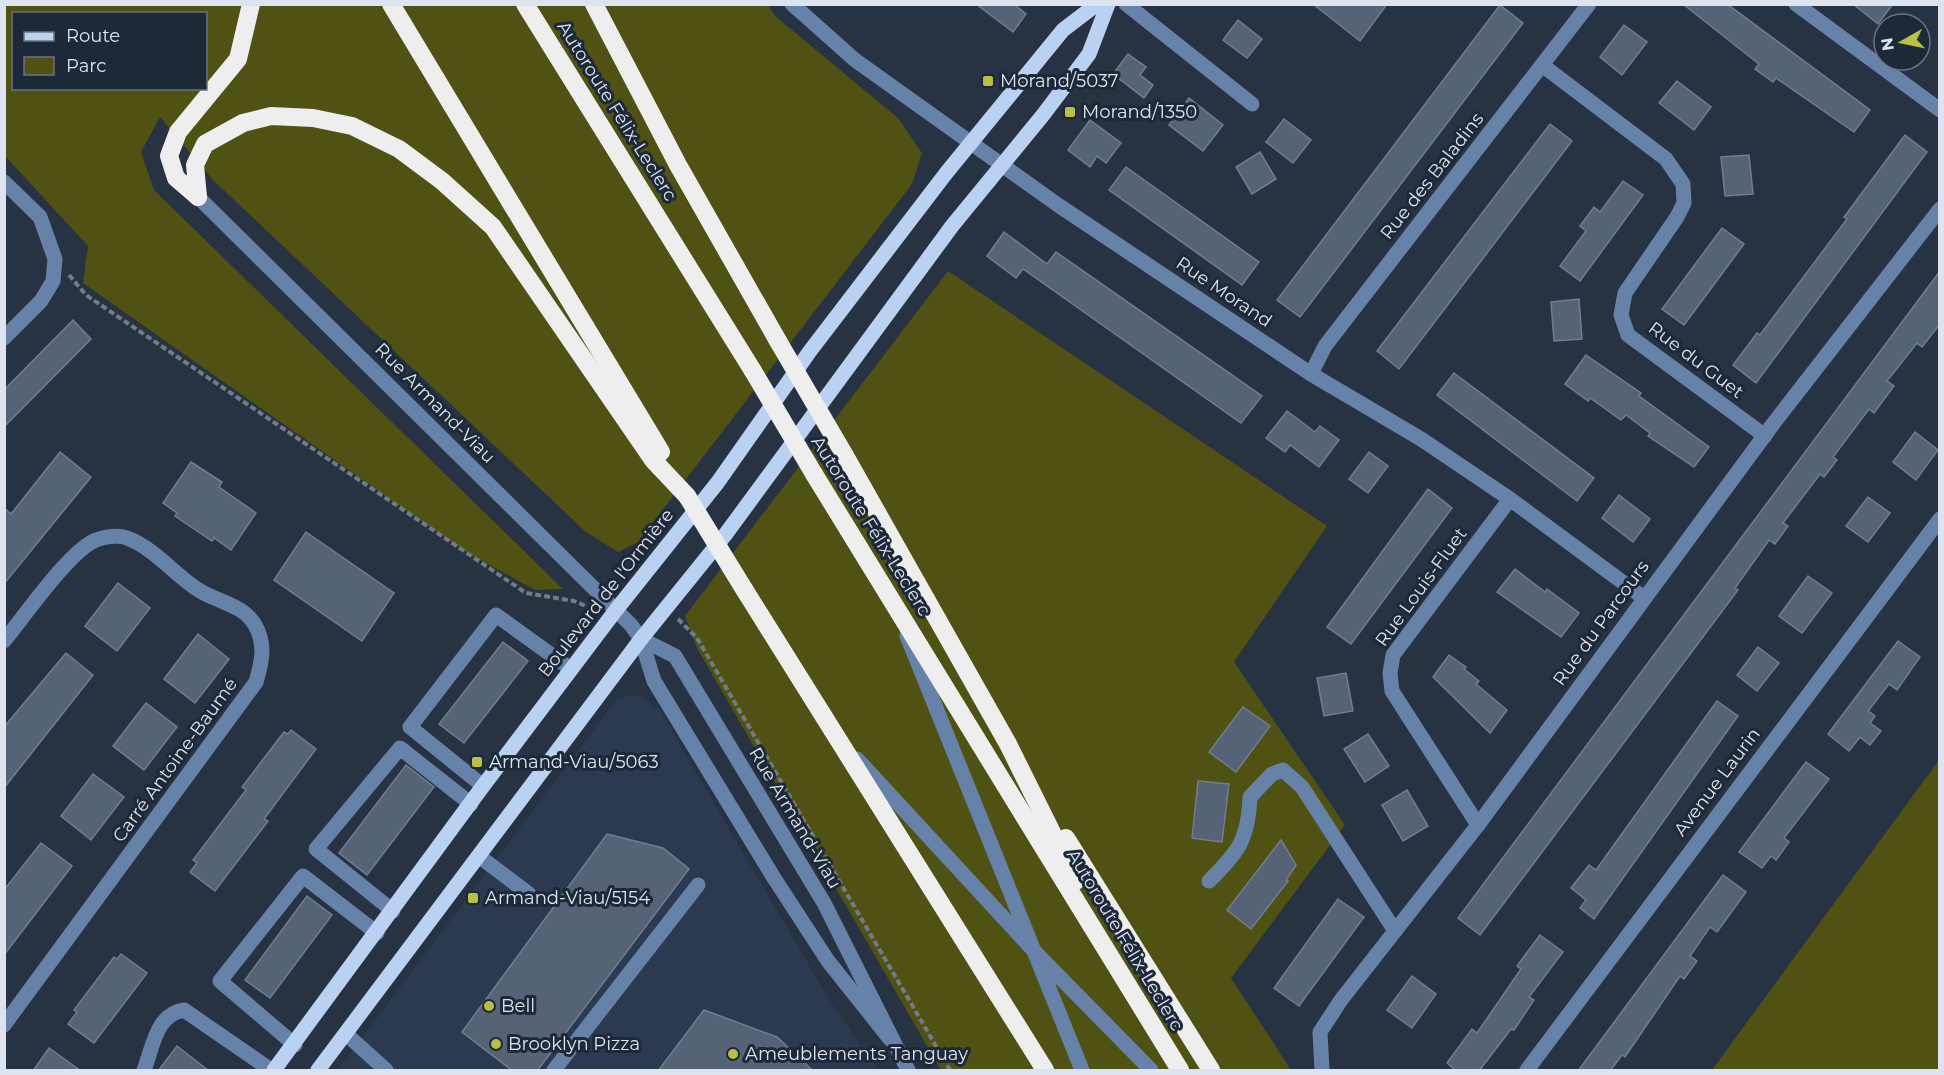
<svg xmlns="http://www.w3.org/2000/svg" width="1944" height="1075" viewBox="0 0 1944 1075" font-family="Montserrat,sans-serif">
<rect width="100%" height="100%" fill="#273242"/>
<path fill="#2b3a50" d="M631,695L644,697L653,707L657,706L830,1001L878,1070H338L616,700Z"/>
<g fill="#505213" fill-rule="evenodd">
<path d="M5,4L768,5L775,16L898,118L922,153L912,184L638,542L618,552L586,532L213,180L160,117L141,152L154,190L563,589L535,590L464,551L83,283L88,246L5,156ZM14,14H206V88H14Z"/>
<path d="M948,271L1327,526L1234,662L1345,825L1231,978L1291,1070H941L697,648L685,616Z"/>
<path d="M1939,760V1070H1712Z"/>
</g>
<g fill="#566275" stroke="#717e91" stroke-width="1.5">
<path d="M976,4H1014L1026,14L1013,32Z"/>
<path d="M1313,4H1387L1360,41Z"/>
<path d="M1683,4H1727L1870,110L1854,132L1776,78L1773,82L1755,69L1759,64Z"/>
<path d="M1853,4H1893L1878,24Z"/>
<path d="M1500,5L1523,23L1300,317L1277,300Z"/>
<path d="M1238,20L1262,39L1247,58L1223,40Z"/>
<path d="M1624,25L1647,42L1622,75L1600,57Z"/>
<path d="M1128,54L1146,67L1140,75L1153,85L1144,98L1113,74Z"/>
<path d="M1677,81L1711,107L1694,130L1659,103Z"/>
<path d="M1189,98L1223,125L1203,151L1169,125Z"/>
<path d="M1284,119L1311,140L1293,163L1266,142Z"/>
<path d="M1090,120L1121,143L1106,163L1097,156L1090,167L1068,150Z"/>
<path d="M1550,124L1572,141L1399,369L1377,351Z"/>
<path d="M1905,135L1927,152L1756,383L1733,365L1757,333L1760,335L1847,219L1844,217Z"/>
<path d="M1260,152L1276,179L1252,194L1236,167Z"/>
<path d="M1749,155L1753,194L1725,196L1721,157Z"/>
<path d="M1126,167L1259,262L1242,285L1109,190Z"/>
<path d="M1623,181L1643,195L1580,281L1560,266L1586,231L1580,226L1594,207L1600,212Z"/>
<path d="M1722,228L1744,244L1684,325L1662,309Z"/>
<path d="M1004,232L1047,264L1056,252L1262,396L1241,423L1023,269L1016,278L987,256Z"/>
<path d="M1940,271V324L1922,347L1917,343L1887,381L1894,386L1874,413L1869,409L1833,457L1837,460L1824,477L1820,474L1783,523L1788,526L1775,544L1769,540L1735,588L1738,590L1480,935L1458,918Z"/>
<path d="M1579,299L1582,339L1554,341L1551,302Z"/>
<path d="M73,320L91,339L4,427V390Z"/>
<path d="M1586,355L1641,393L1639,396L1709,447L1694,467L1648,436L1650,433L1626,415L1621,420L1590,398L1588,401L1565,384Z"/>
<path d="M1454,373L1594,478L1577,501L1437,395Z"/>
<path d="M1287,411L1315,432L1320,426L1339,440L1319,467L1290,445L1285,452L1266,438Z"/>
<path d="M1915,432L1938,450L1916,480L1893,462Z"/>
<path d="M60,452L91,477L4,584V508L11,514Z"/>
<path d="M1369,452L1388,466L1368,493L1349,479Z"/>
<path d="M191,462L222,482L219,487L256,513L231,550L214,538L212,541L175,516L177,513L163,503Z"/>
<path d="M1428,489L1452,508L1351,644L1327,627Z"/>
<path d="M1619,495L1650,519L1633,542L1602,518Z"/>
<path d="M1868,497L1890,513L1868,542L1846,526Z"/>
<path d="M306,532L394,593L362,641L274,580Z"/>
<path d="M1515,569L1545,592L1547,589L1579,613L1561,637L1497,592Z"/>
<path d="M1808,576L1832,593L1802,633L1779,616Z"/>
<path d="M118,583L150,608L117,651L85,626Z"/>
<path d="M198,634L229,659L195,703L164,679Z"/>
<path d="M1898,641L1920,657L1897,690L1889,684L1868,711L1875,716L1870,723L1881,731L1870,745L1860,737L1849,751L1828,734Z"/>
<path d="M503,642L528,661L464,743L439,724Z"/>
<path d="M1758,647L1779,663L1757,691L1737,675Z"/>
<path d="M66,653L93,675L4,788V727Z"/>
<path d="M1449,655L1466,667L1464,669L1479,681L1476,684L1507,710L1490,733L1433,677Z"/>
<path d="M1346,673L1353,711L1324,716L1317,678Z"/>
<path d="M1717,701L1738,716L1594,919L1580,908L1586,900L1571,888L1589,865L1596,870Z"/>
<path d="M146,703L177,727L144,770L113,746Z"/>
<path d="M1243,707L1270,726L1236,772L1209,752Z"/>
<path d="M291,730L316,749L264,819L268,821L215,891L190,872L197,863L193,860L246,790L242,787L284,732L288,734Z"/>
<path d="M1368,734L1389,766L1365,782L1344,749Z"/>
<path d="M1806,762L1829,779L1784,838L1789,842L1776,860L1771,856L1762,868L1739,852Z"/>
<path d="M406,765L434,787L367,875L339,853Z"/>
<path d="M93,774L124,797L91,840L61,816Z"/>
<path d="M1198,781L1229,784L1222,842L1192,838Z"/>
<path d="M1407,790L1428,826L1403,841L1382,805Z"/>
<path d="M607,834L663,848L689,869L537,1071H513L462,1032Z"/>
<path d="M1281,840L1296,865L1286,880L1288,881L1251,929L1227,910Z"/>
<path d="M41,843L72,866L4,955V890Z"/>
<path d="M1723,875L1746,892L1717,932L1710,927L1690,956L1697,961L1684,979L1680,976L1625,1057L1622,1055L1610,1071H1578Z"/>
<path d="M307,896L332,915L270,998L245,980Z"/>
<path d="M1338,899L1364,917L1299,1006L1274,988Z"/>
<path d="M1540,935L1563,952L1529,997L1534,1000L1514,1030L1511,1029L1479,1071H1456L1447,1063L1472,1029L1477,1033L1521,969L1517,966Z"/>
<path d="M121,954L147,973L94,1043L68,1024L77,1012L74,1010L114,957L117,959Z"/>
<path d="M1412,976L1436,994L1412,1028L1387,1010Z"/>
<path d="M704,1010L777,1037L813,1071H658Z"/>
<path d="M177,1046L209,1071H158Z"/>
<path d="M49,1048L81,1071H33Z"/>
</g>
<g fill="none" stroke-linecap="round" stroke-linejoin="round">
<g stroke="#717b89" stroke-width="4" stroke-dasharray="6 3" stroke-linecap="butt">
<path d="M69,275L86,295L526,593L574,601L586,606"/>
<path d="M678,619L697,638L950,1070"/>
</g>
<g stroke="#6782a9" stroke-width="15">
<path d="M792,4L855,60L1058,205L1311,374L1421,439L1510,499L1644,598"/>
<path d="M1126,4L1252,104"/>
<path d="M1796,4L1940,110"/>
<path d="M1542,65L1666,159L1683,184L1684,203L1677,217L1625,293L1621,315L1628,335L1765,436"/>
<path d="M4,182L40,217L55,259L53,281L41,301L4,338"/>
<path d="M198,197L631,625L641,639L654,681L774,878L828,961L890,1039"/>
<path d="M1311,374L1325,346L1589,4"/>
<path d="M907,636L1082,1070"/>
<path d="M641,639L675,656L824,903L908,1070"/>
<path d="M4,641C24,617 70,550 96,540C105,537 118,535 127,538C154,548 174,574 197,589C216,602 243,604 255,625C266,644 262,662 256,682L4,1025"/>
<path d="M857,759L1036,953L1151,1070"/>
<path d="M483,786L410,727L496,615L571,669"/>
<path d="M1478,825L1392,691L1390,673L1393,655L1510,499"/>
<path d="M480,857L529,894"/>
<path d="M1209,881C1239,851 1248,840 1250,797L1272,774L1283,770L1302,787L1395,931"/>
<path d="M393,911L316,849L400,748L471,804"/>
<path d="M346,1034L386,1070"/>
<path d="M295,1045L220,981L303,876L377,933"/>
<path d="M144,1070C153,1047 156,1014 184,1010L271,1070"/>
<path d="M554,1070L698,885"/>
<path d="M1322,1070L1320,1032L1341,1000L1478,825L1773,424L1940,209"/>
<path d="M1527,1070L1940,519"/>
</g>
<g stroke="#bad1f1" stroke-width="15">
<path d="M274,1070L483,786L616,610L718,482L810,351L947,172L1063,30L1097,4"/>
<path d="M318,1070L641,639L725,535L952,226L1043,115L1089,54L1108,4"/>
</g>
<g stroke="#eee" stroke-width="18">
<path d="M391,4L661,452"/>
<path d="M525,4L753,371"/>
<path d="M594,4L678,165L778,341"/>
<path d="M198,197L195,165L205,144L243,123L271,116L313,118L352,126L399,149L442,181L493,227L653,460L687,496"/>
<path d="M198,197L176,178L169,156L178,132L238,59L251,4"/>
<path d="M844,454L1008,744L1076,881"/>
<path d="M814,474L1180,1070"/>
<path d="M744,589L1045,1070"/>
<path d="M1066,838L1211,1070"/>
</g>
<g stroke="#eee" stroke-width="18">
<path d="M778,341L844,454"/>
<path d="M753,371L814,474"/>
<path d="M687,496L744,589"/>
</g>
</g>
<g fill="#bbc044" stroke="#1d2838" stroke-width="2">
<rect x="982" y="75" width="12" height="12" rx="3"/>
<rect x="1064" y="106" width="12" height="12" rx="3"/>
<rect x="471" y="756" width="12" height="12" rx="3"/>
<rect x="467" y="892" width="12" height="12" rx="3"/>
<circle cx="489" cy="1006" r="6"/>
<circle cx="496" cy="1044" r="6"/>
<circle cx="733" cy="1054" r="6"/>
</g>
<g text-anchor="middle" stroke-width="6" stroke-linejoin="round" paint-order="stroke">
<g font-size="18" fill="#dde4ef" stroke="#1d2838" text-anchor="start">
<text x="1000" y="87">Morand/5037</text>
<text x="1082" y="118">Morand/1350</text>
<text x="489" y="768">Armand-Viau/5063</text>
<text x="485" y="904">Armand-Viau/5154</text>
<text x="501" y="1012">Bell</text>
<text x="508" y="1050">Brooklyn Pizza</text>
<text x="745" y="1060">Ameublements Tanguay</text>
</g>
<g font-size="18" fill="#dde4ef" stroke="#1d2838">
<text transform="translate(617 111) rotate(58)" y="6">Autoroute Félix-Leclerc</text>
<text transform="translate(1432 176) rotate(-52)" y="6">Rue des Baladins</text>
<text transform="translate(1224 292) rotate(34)" y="6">Rue Morand</text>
<text transform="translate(1696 360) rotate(37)" y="6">Rue du Guet</text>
<text transform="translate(435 403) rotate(45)" y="6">Rue Armand-Viau</text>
<text transform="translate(871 526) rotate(58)" y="6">Autoroute Félix-Leclerc</text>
<text transform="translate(1421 587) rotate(-54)" y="6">Rue Louis-Fluet</text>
<text transform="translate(606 593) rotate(-52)" y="6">Boulevard de l'Ormière</text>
<text transform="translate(1601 623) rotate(-54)" y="6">Rue du Parcours</text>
<text transform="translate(175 760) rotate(-54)" y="6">Carré Antoine-Baumé</text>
<text transform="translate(1717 782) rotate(-53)" y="6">Avenue Laurin</text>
<text transform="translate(795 818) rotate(59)" y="6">Rue Armand-Viau</text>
<text transform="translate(1125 940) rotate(59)" y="6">Autoroute Félix-Leclerc</text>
</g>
</g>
<rect width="1944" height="1075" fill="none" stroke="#dde4ef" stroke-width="12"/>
<rect x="12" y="12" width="195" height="78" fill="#1d2838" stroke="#6a7381" stroke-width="1.5"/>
<rect x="24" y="32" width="30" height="9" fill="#bad1f1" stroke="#6a7381" stroke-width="1.5"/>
<text x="66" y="42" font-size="18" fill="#dde4ef">Route</text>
<rect x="24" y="57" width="30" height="18" fill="#505213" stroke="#6a7381" stroke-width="1.5"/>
<text x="66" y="72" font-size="18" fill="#dde4ef">Parc</text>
<g transform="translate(1902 42) rotate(261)"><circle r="28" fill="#1d2838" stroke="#6a7381" stroke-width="1.5"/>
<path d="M0-4.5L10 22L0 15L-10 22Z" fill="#bbc044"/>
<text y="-9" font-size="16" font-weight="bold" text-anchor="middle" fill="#dde4ef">N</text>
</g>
</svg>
